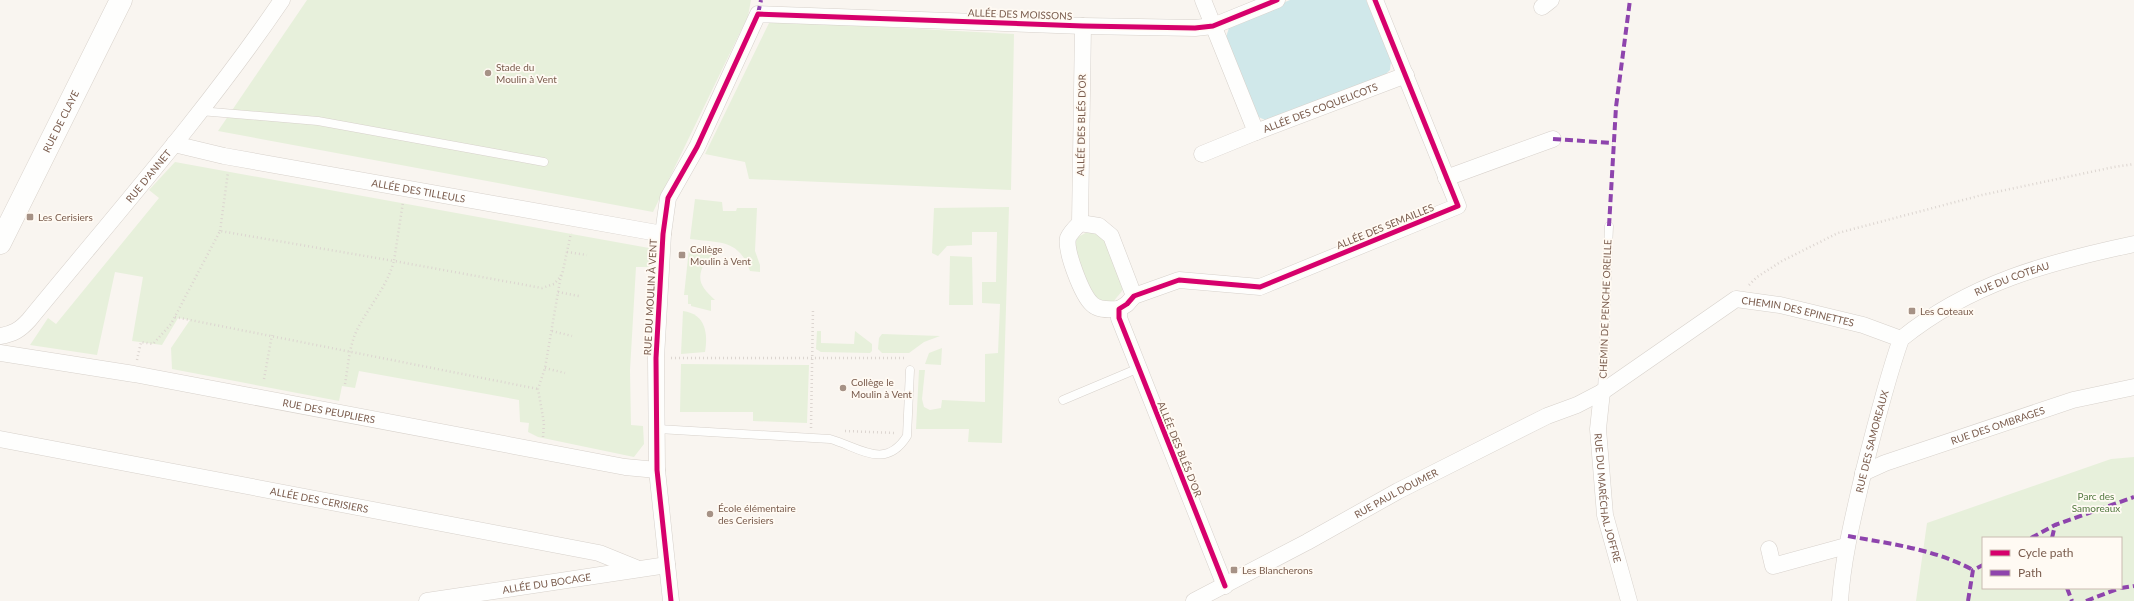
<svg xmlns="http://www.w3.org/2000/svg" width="2134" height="601" viewBox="0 0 2134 601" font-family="Lato,sans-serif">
<rect width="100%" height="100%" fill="#f9f5f0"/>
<g fill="#e7f0db" fill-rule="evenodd">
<path d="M307,0H751L748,16L653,212L218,131Z"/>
<path d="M770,21L1014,34L1011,190L749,179L745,162L705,154Z"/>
<path d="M175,162L649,248V267H636L630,370L631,425L643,426L644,444L634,457L538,437L528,432L529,423L520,422L519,400L359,371L355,388L342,386L339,401L172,369L171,348L190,320L178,318L162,345L132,341L143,277L115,272L97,355L30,345L48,318L56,324L159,198L149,190Z"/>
<path d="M695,199L722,202L723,211H736L737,208H757L755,251L760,265V272L750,271C739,239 720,243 690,239Z"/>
<path d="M1009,207L1002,443L968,442L969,429H916L919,370H925L922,399L924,407L930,410L941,408L942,400L985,402V354L998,353L1000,304L982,303V282H996L997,232H972V245L947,246L938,256L932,253L934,208Z"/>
<path d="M1091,230L1103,236L1124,285L1122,291L1113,302L1097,301L1090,293L1074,245L1078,237Z"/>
<path d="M689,249L714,252L716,258L705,261C696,280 700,286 715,300H711V311L691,306V304H688V295H684Z"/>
<path d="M950,256L972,257L973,305H949Z"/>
<path d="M683,311C706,314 708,334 705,352L681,354Z"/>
<path d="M817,331H821V343L854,344L855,331L872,344V351L870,353L821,352L816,349Z"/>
<path d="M882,334L940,336L924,342L909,353H882L878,349L879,338Z"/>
<path d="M942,348L941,365L925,364L929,353Z"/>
<path d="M681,364L809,365L807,423L753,421V412H680Z"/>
<path d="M2134,457V601H1916L1927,523L2111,459ZM1983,538H2121V588H1983Z"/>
</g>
<path fill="#d0e8ea" d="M1290,0H1366L1391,60L1390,70L1383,77L1270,122L1256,116L1225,40L1230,25Z"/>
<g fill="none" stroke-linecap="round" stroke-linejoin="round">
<defs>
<g id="lane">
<path d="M200,111L318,121L544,162"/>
<path d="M1602,392L1609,226"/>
<path d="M1063,400L1139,368"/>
<path d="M658,429L830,439C859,447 885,471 907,436L910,370"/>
</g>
<g id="street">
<path id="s1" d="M1203,0L1256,132L1406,75"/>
<path d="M1542,7L1551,0"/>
<path d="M1083,26L1080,223C1076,227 1070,233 1068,238C1065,251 1082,295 1092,304C1099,311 1110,309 1119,309"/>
<path id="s2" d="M174,144L224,156L663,234"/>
<path d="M1202,154L1256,132"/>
<path d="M1446,178L1553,139"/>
<path d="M1080,223L1099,226L1111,236L1134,296"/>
<path id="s3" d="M0,336C13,334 20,330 29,320C115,215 206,112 282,0"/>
<path id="s4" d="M1901,339C1970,283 2049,262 2134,244"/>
<path id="s5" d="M0,353L134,374L625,467L657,470"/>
<path id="s6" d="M1602,392L1598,429L1605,515L1629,601"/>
<path id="s7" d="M0,439L599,553L636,568"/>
<path id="s8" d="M1863,473L1885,463L2073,400L2134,387"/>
<path d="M1769,549L1773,566L1846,546"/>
<path d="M1225,586L1119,318V309L1127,304L1134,296L1179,280L1260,287L1458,206L1375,0"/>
<path id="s9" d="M427,601L667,565"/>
<path d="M671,601L657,470L656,358L663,234L668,198L697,147L758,14L1083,26L1195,28L1213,26L1277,0"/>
<path id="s10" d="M1194,601L1307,542L1398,491L1547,416L1577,405L1602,392L1736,299L1780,305L1863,325L1901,339"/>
<path id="s11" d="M1840,601C1843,556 1854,514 1864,470C1875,426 1886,382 1901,339"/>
</g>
<g id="secondary">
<path id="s12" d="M0,243L121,0"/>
</g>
</defs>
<use href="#lane" stroke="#d7d1cb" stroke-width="9"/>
<use href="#street" stroke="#d7d1cb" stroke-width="17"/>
<use href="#secondary" stroke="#d9d2cb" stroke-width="23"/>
<g stroke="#dcd5d0" stroke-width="2.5" stroke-dasharray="1 3" stroke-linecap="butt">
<path d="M220,231L228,172"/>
<path d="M567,252L587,255"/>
<path d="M1749,285L1757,277L1782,261L1838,233L1982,195L2114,167L2134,164"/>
<path d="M558,292L579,296"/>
<path d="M175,317L538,389"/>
<path d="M552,331L572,336"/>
<path d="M671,358H904"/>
<path d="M137,360L141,342L153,344L171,324L220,231L394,261L403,202"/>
<path d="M545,368L565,373"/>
<path d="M264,379L272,335"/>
<path d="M345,384C348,367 349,348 356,332C368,307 386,289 394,261L542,288L554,284L562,275L571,233"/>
<path d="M811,428L813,309"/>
<path d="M845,431L896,433"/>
<path d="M543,437L544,423L538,389L545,368L561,275"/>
</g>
<use href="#lane" stroke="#fefefd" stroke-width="8"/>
<use href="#street" stroke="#fefefd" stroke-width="16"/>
<use href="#secondary" stroke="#fefefd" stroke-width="22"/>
<g stroke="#8e44ad" stroke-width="4" stroke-dasharray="8 4" stroke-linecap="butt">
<path d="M758,14L761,0"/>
<path d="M1553,139L1613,143"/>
<path d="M1609,226L1616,107L1630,0"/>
<path d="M1848,536C1891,544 1934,549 1973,570"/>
<path d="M2031,538L2055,525L2134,497"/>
<path d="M2052,538L2055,525"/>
<path d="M2067,588L2072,601"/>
<path d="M2121,588L2134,586"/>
<path d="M1968,601L1973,570L1983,565"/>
<path d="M2086,601L2120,588"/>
</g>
<defs>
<g id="cycleway">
<path d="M1225,586L1119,318V309L1127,304L1134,296L1179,280L1260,287L1458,206L1375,0"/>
<path d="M671,601L657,470L656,358L663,234L668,198L697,147L758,14L1083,26L1195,28L1213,26L1277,0"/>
</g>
</defs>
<use href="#cycleway" stroke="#fffaf3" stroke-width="8"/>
<use href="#cycleway" stroke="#d6006c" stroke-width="5"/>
</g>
<g fill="#a69286" stroke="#fffaf3" stroke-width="1.5">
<circle cx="488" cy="73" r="4"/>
<rect x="26" y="213" width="8" height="8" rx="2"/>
<rect x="678" y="251" width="8" height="8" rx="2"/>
<rect x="1908" y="307" width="8" height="8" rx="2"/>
<circle cx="843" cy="388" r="4"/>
<circle cx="710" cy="514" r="4"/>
<rect x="1230" y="566" width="8" height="8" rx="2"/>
</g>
<g text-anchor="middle" stroke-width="3.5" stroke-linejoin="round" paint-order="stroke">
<g font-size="10" fill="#7a5c4d" stroke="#fffaf3">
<text transform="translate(1020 14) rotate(2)" y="4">ALLÉE DES MOISSONS</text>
<text dy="4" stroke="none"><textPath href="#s1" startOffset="211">ALLÉE DES COQUELICOTS</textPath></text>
<text dy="4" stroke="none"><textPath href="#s12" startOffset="136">RUE DE CLAYE</textPath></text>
<text transform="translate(1081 125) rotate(-89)" y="4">ALLÉE DES BLÉS D'OR</text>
<text dy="4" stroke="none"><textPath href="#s3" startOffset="221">RUE D'ANNET</textPath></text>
<text dy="4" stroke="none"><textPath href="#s2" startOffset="249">ALLÉE DES TILLEULS</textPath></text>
<text transform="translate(1385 226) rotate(-22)" y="4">ALLÉE DES SEMAILLES</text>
<text dy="4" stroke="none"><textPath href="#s4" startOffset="127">RUE DU COTEAU</textPath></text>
<text transform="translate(650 297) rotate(-87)" y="4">RUE DU MOULIN À VENT</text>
<text transform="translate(1605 309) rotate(-88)" y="4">CHEMIN DE PENCHE OREILLE</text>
<text dy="4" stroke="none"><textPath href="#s10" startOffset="685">CHEMIN DES EPINETTES</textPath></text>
<text dy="4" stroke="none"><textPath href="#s5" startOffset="334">RUE DES PEUPLIERS</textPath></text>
<text dy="4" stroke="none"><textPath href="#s8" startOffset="143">RUE DES OMBRAGES</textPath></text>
<text dy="4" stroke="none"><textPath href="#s11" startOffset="163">RUE DES SAMOREAUX</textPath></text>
<text transform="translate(1180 449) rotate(68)" y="4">ALLÉE DES BLÉS D'OR</text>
<text dy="4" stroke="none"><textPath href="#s10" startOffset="229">RUE PAUL DOUMER</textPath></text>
<text dy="4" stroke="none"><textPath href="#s6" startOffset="107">RUE DU MARÉCHAL JOFFRE</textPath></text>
<text dy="4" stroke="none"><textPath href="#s7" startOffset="325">ALLÉE DES CERISIERS</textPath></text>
<text dy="4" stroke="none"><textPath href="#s9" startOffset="121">ALLÉE DU BOCAGE</textPath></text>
</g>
<g font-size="10" fill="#7a5c4d" stroke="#fffaf3" text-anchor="start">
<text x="496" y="71">Stade du<tspan x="496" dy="12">Moulin à Vent</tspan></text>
<text x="38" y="221">Les Cerisiers</text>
<text x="690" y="253">Collège<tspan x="690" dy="12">Moulin à Vent</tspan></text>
<text x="1920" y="315">Les Coteaux</text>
<text x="851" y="386">Collège le<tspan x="851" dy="12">Moulin à Vent</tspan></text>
<text x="718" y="512">École élémentaire<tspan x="718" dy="12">des Cerisiers</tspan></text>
<text x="1242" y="574">Les Blancherons</text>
</g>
<g font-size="10" fill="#537a41" stroke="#fffaf3">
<text x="2096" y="500">Parc des<tspan x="2096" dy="12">Samoreaux</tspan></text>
</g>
</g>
<rect x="1982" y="537" width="140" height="52" fill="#fffaf3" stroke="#cabbb1"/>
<rect x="1990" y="550" width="20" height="6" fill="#d6006c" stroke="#cabbb1"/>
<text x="2018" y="557" font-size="12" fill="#7a5c4d">Cycle path</text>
<rect x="1990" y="570" width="20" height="6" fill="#8e44ad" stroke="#cabbb1"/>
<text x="2018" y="577" font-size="12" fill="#7a5c4d">Path</text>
</svg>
